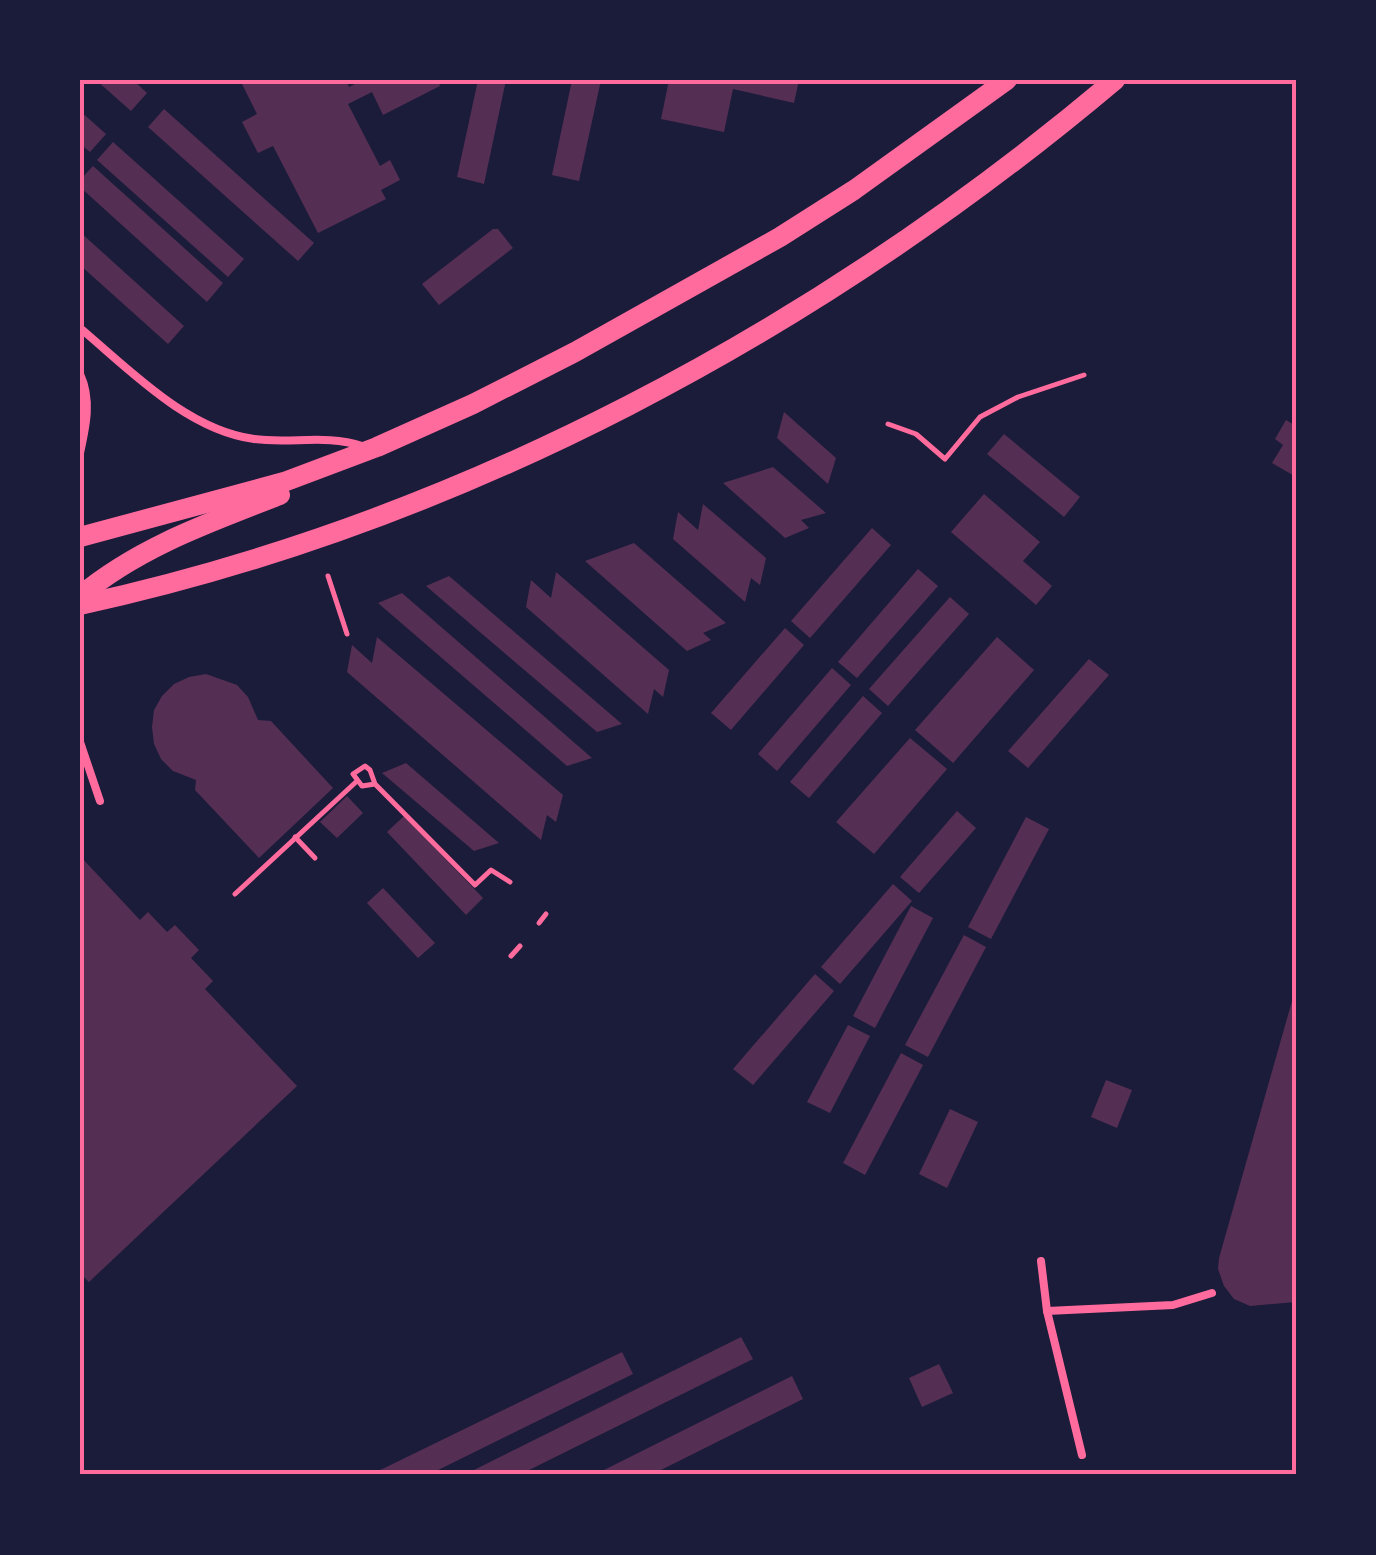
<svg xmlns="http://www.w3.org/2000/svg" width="1376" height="1555" viewBox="0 0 1376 1555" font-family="Commissioner,sans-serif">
<rect width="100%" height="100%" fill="#1b1b3a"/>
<g fill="#542f53">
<path d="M96,80H133L147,93L131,111Z"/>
<path d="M249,80H346L349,87L363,80H438L440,86L383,115L372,92L348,104L380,166L390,160L400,180L381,190L386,199L318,233L273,146L258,153L242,122L257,114L242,84Z"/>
<path d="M478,80H506L484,184L457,177Z"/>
<path d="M572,80H601L579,181L552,175Z"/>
<path d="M669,80H799L794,103L733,89L724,132L661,119Z"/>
<path d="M164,109L314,243L298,261L148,127Z"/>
<path d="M80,111L106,134L90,152L80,144Z"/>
<path d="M113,142L244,259L228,277L97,160Z"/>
<path d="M93,166L223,283L207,302L80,187V180Z"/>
<path d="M493,229H498L513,248L439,305L422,284Z"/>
<path d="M80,232L184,326L168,344L80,265Z"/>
<path d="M784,412L836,458L828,484L777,438Z"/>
<path d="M1286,420L1296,426V477L1272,463L1283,445L1275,439Z"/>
<path d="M1004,434L1080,497L1064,517L987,454Z"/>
<path d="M773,467L826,513L801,520L809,528L785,538L723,483Z"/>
<path d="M984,494L1040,542L1023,561L1052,586L1036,605L951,532Z"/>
<path d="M703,504L766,558L760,585L751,578L745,602L673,539L678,512L698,530Z"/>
<path d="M872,528L891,545L810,638L791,621Z"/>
<path d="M634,543L726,623L703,633L711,640L687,651L585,561Z"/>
<path d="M918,569L938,586L857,678L838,662Z"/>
<path d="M556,572L669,670L663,697L654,689L648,714L526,607L531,580L551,598Z"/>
<path d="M449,576L622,724L597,732L426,586Z"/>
<path d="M402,593L592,758L567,766L378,603Z"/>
<path d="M950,597L969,614L888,706L869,689Z"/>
<path d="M785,628L804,645L731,730L711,713Z"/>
<path d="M377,637L563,795L556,822L547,815L541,840L347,672L352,645L372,663Z"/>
<path d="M997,637L1034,670L953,763L915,730Z"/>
<path d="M1089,659L1109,675L1028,768L1008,751Z"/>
<path d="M832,668L851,685L777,771L758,754Z"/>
<path d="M206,674L237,685L248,697L258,720L271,721L333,788L259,858L195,790L196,780L173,771L161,759L154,744L152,727L154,710L162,696L174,684L189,677Z"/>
<path d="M863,696L882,713L809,798L790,782Z"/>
<path d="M910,738L947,769L874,854L836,822Z"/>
<path d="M406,763L499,843L474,851L382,773Z"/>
<path d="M347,796L363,813L337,838L320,822Z"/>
<path d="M957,811L976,828L919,893L900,877Z"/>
<path d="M404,816L483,898L466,915L387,832Z"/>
<path d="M1026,817L1049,829L991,939L968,927Z"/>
<path d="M80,856L140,920L148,912L167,932L175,925L199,950L191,958L213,981L205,989L297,1086L89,1282L80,1273Z"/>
<path d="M893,884L912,901L840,984L821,967Z"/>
<path d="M383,888L435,943L418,958L367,903Z"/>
<path d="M911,906L933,918L875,1028L853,1016Z"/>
<path d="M964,935L986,947L928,1057L905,1045Z"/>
<path d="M815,974L834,991L753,1085L733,1069Z"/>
<path d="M1296,987V1302L1250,1306L1234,1299L1224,1286L1218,1269L1219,1258Z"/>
<path d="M848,1025L870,1036L830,1113L807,1102Z"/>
<path d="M901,1053L923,1065L865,1175L843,1163Z"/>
<path d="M1106,1080L1132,1090L1117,1128L1091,1117Z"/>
<path d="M950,1109L978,1122L947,1188L919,1174Z"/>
<path d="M741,1337L753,1359L519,1475H464Z"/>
<path d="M622,1352L633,1374L428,1475H370Z"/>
<path d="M939,1364L953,1393L922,1407L909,1378Z"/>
<path d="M792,1376L803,1399L651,1475H594Z"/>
</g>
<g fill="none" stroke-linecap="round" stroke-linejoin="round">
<g stroke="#ff6b9d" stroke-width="5">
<path d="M888,424L916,434L945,459L980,417L1018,397L1084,375"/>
<path d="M328,576L347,634"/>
<path d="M375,784L362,786L353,774L365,766L370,770L375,784L475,885L491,870L510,882"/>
<path d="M295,837L315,858"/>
<path d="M235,894L357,781"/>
<path d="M539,923L546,914"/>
<path d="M511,956L520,946"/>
</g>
<g stroke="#ff6b9d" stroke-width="8">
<path d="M80,328C130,370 187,430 254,439C290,444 327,434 362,446"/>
<path d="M80,374C92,400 86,426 80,453"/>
<path d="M80,742L100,801"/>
<path d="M1041,1261L1047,1311L1082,1455"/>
<path d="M1047,1311L1173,1305L1212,1293"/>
</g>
<g stroke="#ff6b9d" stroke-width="20">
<path d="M80,537L284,482L377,447L473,404L575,352L780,237L854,190L1007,80"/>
<path d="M80,596C139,547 208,523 280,495"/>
<path d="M80,605C461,522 817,331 1115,80"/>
</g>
</g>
<rect width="1376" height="1555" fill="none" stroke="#1b1b3a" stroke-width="165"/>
<rect x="82" y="82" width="1212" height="1390" fill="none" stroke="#ff6b9d" stroke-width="4"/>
</svg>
